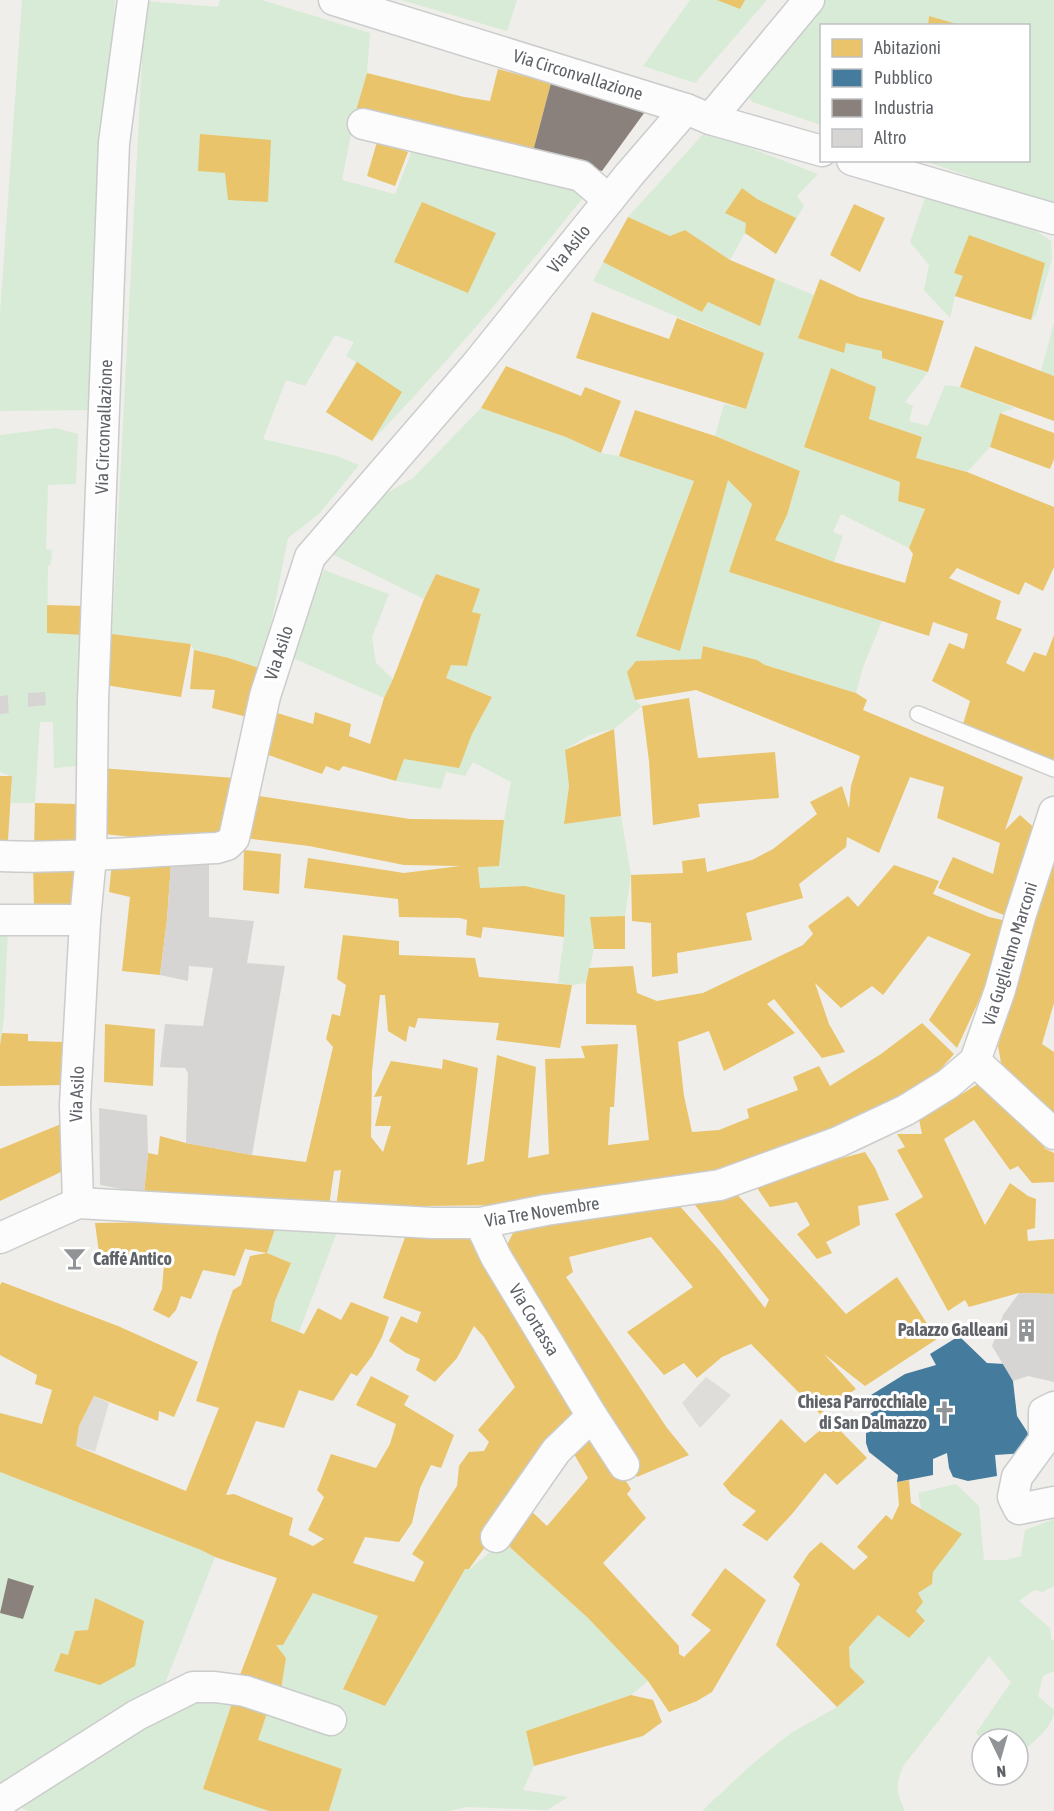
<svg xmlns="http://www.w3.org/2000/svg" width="1054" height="1811" viewBox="0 0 1054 1811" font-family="'Asap Condensed',sans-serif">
<rect width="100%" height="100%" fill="#efeeea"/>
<g fill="#dfddda">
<path d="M706,1377L731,1395L700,1428L682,1403Z"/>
<path d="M94,1396L109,1403L95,1452L76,1446L79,1426Z"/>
</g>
<g fill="#d8ebd6">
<path d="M22,0H115L96,410L0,411V313Z"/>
<path d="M220,0H262L370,33L367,73L355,114L342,180L395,194L415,143L455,150L586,194C518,279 448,362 372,441L326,412L356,362L346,356L354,342L335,335L305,386L286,380L263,439L337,456L359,465L319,514L288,538L262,669L229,658L194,650L191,644L112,634L145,1L218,7Z"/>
<path d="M401,0H517L507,31Z"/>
<path d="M690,0H767L695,83L643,66Z"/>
<path d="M819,0H1054V205L924,161L1028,160V26H822L821,125L752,102L747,94Z"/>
<path d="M706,131L818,174L797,196L804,206L776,254L745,233L730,260L685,230L670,236L628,217Z"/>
<path d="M925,198L1035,230L1051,241L1052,259L1036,315L1031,320L955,296L950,318L924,290L929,265L910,242Z"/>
<path d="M603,262L702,312L708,302L759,325L775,279L814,295L798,338L843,353L846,343L882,351L883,358L928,372L905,402L913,406L909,421L928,426L945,385L960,387L1015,408L1000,413L990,447L967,472L916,458L922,437L869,419L876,387L831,368L804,447L900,482L898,501L925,509L909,548L841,514L833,532L843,536L834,562L775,540L787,515L800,471L715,436L724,404L746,409L763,353L593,281Z"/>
<path d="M1054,323V376L1041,371Z"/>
<path d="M481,408L566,437L601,453L619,456L694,481L636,636L680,650L728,480L752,504L729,572L882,621L863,667L856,693L765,665L757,660L703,646L701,659L636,661L627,672L635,700L642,706L614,729L589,735L565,750L569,786L565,823L621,816L631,875L625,916L590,917L594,949L586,983L572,985L558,983L564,937L565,895L525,886L480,888L478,867L504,820L511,782L473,762L465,776L446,772L441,789L396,781L404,759H411L472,734L492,697L446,678L451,665L467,666L481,614L472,612L479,589L436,574L424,599L328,552L369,503L413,478Z"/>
<path d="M55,428L78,434L76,484L48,485L46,549L52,550L51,564L48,566L47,632L85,635L77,724L76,766L54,768L53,722H40L35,803H11L12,777L0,772V714L9,712L8,695L0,696V435Z"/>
<path d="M324,570L389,594L372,637L376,663L393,679L384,698L293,658Z"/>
<path d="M0,929H8L4,1018L0,1045Z"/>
<path d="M277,1223L339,1227L299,1332L271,1321L275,1301L291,1263L267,1253Z"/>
<path d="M0,1472L201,1550L215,1557L162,1691L0,1789Z"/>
<path d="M956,1484L979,1506L984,1560H1007L1021,1556L1025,1530L1054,1519V1586L1043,1592L1034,1590L1019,1601L1050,1628L1051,1639L1054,1641V1671L1043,1676L1038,1696L1054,1710C1054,1727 1031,1745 1018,1754V1739L982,1740L976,1733L1011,1682L989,1656L904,1765C895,1785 896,1791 905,1811H702L750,1766L791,1733L837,1707L865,1683L850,1667L849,1647L878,1615L909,1638L925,1622L916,1611L918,1593L932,1584L933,1572L918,1493Z"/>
<path d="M503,1541L588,1618L648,1681L631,1695L526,1731L534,1766L523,1790L568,1797L547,1810L466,1807L450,1811H329L342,1769L258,1741L267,1713L281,1689L286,1658L276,1645H283L313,1593L378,1616L343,1689L385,1706L465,1569H470Z"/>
<path d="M201,1693L233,1700L203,1789L269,1811H28L10,1803Z"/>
</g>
<g fill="#e9c46a">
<path d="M717,0H745L740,9Z"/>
<path d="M929,16L960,25V26H928Z"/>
<path d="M498,69L551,83L532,155L355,114L367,73L464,97L490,101Z"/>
<path d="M200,134L271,140L268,202L228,200L225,173L198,171Z"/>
<path d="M377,142L408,152L395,186L367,176Z"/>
<path d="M742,188L757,199L796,218L776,254L745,233L746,223L725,213Z"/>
<path d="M422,202L496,233L468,293L394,262Z"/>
<path d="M854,204L885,218L860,272L830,255Z"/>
<path d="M628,217L670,236L685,230L730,260L775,279L760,326L708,302L702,312L603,262Z"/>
<path d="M969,235L1045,263L1031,320L955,296L963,276L954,273Z"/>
<path d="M820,279L859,297L944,321L928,372L882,358V351L846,343L844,353L798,338Z"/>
<path d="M592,312L669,339L677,318L764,353L746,409L576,358Z"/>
<path d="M975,346L1054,376V421L960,387Z"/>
<path d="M357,362L402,392L372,441L326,412Z"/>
<path d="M506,366L581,396L585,387L621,401L601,453L566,437L481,408Z"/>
<path d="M831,368L876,387L869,419L922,437L916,458L967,472L1054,507V567L1043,591L1025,582L1019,595L957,568L949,578L1001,601L996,619L1022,629L1006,663L1024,672L1034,652L1046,656L1054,635V760L963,724L970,701L932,681L949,643L964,649L968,634L933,622L929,636L729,572L752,504L728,480L680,651L636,636L694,481L619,456L635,410L715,436L800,471L787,515L775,540L834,562L905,583L913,554L909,548L925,509L898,501L900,482L804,447Z"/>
<path d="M1000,413L1054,433V459L1050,469L990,447Z"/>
<path d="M436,574L480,589L472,612L481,614L467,666L451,665L446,678L492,697L472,734L459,768L404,759L396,781L343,766L339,771L326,766L322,774L260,752L274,712L313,724L315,712L351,724L349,736L370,744L384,698L393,679L424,599Z"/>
<path d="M47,605L85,606V635L47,633Z"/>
<path d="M112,634L191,644L181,697L105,685Z"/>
<path d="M703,646L757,660L765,665L856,693L867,700L863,710L1023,777L1005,830L1020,815L1039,832L1011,918L938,888L953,857L993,874L1000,843L937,818L944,787L910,777L879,853L847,837L846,847L799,884L803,898L746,913L752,940L677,953L678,973L652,977L651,923L632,921L631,875L683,873L682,861L705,858L707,872L752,860L773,849L817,814L810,802L842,786L849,808L851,786L860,756L696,690L635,700L627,672L636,661L701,659Z"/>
<path d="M194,650L229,658L262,669L251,718L212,708L215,690L190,689Z"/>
<path d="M689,698L698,758L775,752L779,798L698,804L700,817L653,825L649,761L642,706Z"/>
<path d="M614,729L621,816L564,824L569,786L565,750Z"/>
<path d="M100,768L235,778L221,838L167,841L96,833Z"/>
<path d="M0,776H12L8,840H0Z"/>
<path d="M253,795L410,819L504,820L499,866L478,867L480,888L525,886L565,895L564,937L483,927L481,938L466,935L467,920L460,918L399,917L398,899L304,888L308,858L404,873L460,866L404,865L309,846L245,838Z"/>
<path d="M35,803L78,804L77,851L34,853Z"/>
<path d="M1054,841V1003L1042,1044L1054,1052V1125L1014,1084L1001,1063L998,1046Z"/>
<path d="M244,850L281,854L279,894L243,890Z"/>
<path d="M112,863H171L167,920L160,975L122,971L130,897L109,892Z"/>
<path d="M33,864H76V907L34,908Z"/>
<path d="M894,865L939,881L933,894L989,917L1011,922L992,972L957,1048L929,1020L971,954L928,936L883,995L872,986L841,1008L815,983L829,1024L845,1052L822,1058L774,999L767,1004L795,1033L724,1071L709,1031L678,1042L684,1096L692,1132L719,1130L749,1118L747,1109L798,1090L793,1077L819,1066L830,1086L881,1054L922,1023L954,1054L930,1081L850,1129L727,1172L518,1205L336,1207L341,1170L334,1171L329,1206L144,1193L148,1153L158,1155L160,1136L186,1143L252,1155L306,1162L333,1047L326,1039L332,1014L340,1016L346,985L337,979L343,935L399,941V955L475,958L479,977L572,985L560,1048L496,1040L499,1023L418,1018L415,1028L409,1026L406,1042L388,1031L385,995H380L372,1071L371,1137L383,1152L391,1126H375L382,1096L374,1097L391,1061L442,1069L443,1059L478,1068L467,1165L484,1161L497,1055L536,1067L528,1158L549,1154L545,1059L585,1058L581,1046L618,1044L614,1107H610L608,1145L649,1140L636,1025L586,1024V983L589,968L633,966L637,993L657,1001L703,993L803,945L813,934L808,926L848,896L858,907Z"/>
<path d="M625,916V949H594L590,917Z"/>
<path d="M105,1024L155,1029L153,1086L104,1082Z"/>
<path d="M2,1033L28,1034V1041L64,1042L63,1085L0,1086V1045Z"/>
<path d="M981,1082L1048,1142L1044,1148L1054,1153V1182L1032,1183L1018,1166L1010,1170L974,1120L944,1139L985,1225L1010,1183L1028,1196L1036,1199L1035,1228L1027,1230L1028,1241L1054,1239V1294L1019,1293L969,1307L965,1300L948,1311L895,1214L923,1197L897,1150L905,1147L897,1134H922L917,1110L956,1089L962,1094Z"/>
<path d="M61,1124L63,1171L0,1201V1149Z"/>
<path d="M865,1152L875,1168L889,1200L858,1206L860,1225L826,1242L832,1253L817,1259L797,1234L810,1225L797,1202L770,1207L753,1182Z"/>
<path d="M734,1191L846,1314L897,1277L937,1339L865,1386L824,1354L856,1389L820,1414L751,1344L722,1357L697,1378L684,1363L664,1375L627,1332L693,1287L651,1237L569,1257L573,1272L566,1277L667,1428L689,1455L637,1477L512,1278L507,1245L516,1227L677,1203L720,1251L765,1308L769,1300L695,1205Z"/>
<path d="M245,1221L277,1223L267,1253L291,1263L275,1301L271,1321L304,1334L318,1308L341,1320L351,1302L389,1317L382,1337L372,1356L357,1376L351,1373L333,1401L299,1390L284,1428L256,1421L226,1495L234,1494L293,1518L289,1535L313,1546L324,1539L308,1530L324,1497L317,1490L331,1454L376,1468L390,1444L396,1424L356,1405L371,1376L409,1396L404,1405L454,1435L441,1468L431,1465L420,1488L412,1523L399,1542L365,1537L353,1563L414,1582L424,1562L412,1554L457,1486L459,1466L469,1452L484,1451L489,1442L478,1430L515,1387L484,1337L474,1326L457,1358L435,1382L416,1370L420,1359L406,1353L389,1341L401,1316L417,1323L421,1312L383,1298L408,1229L450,1232L479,1243L583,1412L469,1569H465L385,1706L343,1689L378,1616L313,1593L283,1645H276L286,1658L281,1689L238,1680L277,1578L215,1557L201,1550L0,1472V1413L42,1424L52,1390L35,1384L37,1375L0,1355V1285L2,1282L118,1326L198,1362L174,1417L159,1411L158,1421L94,1396L79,1426L76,1446L186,1491L219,1408L196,1401L217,1335L233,1290L241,1285L250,1256L267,1253L245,1249L235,1276L203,1270L191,1299L181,1296L176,1310L169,1318L153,1310L162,1289L164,1265L101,1268L95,1223Z"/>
<path d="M781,1419L805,1443L831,1421L867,1458L837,1485L825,1473L792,1514L767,1541L742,1525L756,1511L731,1494L723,1484Z"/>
<path d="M591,1426L631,1489L627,1494L646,1518L603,1563L679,1646V1654L684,1657L711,1630L691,1615L725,1568L766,1600L712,1692L697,1701L669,1712L648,1681L588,1618L503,1541L528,1508L547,1526L588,1478L568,1444Z"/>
<path d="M909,1480L911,1503L962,1534L933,1572L932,1584L918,1593L923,1602L916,1611L925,1621L909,1638L878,1615L849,1647L850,1667L865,1682L837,1707L776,1645L800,1584L793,1577L809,1553L821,1542L854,1570L868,1557L857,1547L886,1515L892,1520L899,1505L897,1482Z"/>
<path d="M95,1598L144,1621L135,1666L100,1685L54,1671L61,1653L68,1655L75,1631L88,1630Z"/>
<path d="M631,1695L653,1700L662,1722L643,1736L534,1766L526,1731Z"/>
<path d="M233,1700L267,1713L258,1740L342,1769L329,1811H269L203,1789Z"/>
</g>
<path fill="#457b9d" d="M959,1336L987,1363L1005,1364L1013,1381L1017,1416L1035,1444L1027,1453L995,1455L997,1476L968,1481L953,1477L949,1468L947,1453L933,1459V1475L897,1482L898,1475L869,1452L866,1443V1433L873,1431L867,1416L879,1408L871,1395L905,1374L936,1365L930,1354Z"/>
<g fill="#8a817c">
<path d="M551,83L647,109L602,171L532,155Z"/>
<path d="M8,1578L34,1586L23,1619L0,1613Z"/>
</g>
<g fill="#d6d5d3">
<path d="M45,692L46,705L28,707V693Z"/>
<path d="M8,695L9,713L0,714V696Z"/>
<path d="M209,859V917L254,921L247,963L285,966L252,1155L186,1143L188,1073L185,1068L160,1067L165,1024L203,1026L213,968L189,966L188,981L160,975L167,920L171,863Z"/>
<path d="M99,1108L147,1115L148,1153L144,1193L100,1185Z"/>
<path d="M1019,1293L1054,1294V1382L1028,1376L1013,1381L992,1346L1003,1315Z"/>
</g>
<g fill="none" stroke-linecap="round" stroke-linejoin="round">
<defs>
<path id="lane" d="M918,714L1054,769"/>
<g id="street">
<path d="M334,0L686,109L710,119L822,151"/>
<path d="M710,119L809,0"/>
<path d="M363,124L581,176L609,200"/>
<path d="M852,160L1054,219"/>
<path d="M0,856C73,859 145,851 217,848L227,845L234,838L265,696L310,557L476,365L629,175L686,109"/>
<path d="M0,920H85"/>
<path d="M975,1061L1000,990L1020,917L1054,812"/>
<path d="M975,1061L1054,1134"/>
<path d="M78,1203L75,1105L85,920L91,856L93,701L114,143L133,0"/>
<path d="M480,1223L496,1257L592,1416L624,1465"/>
<path d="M0,1238L78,1203L433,1223H480L546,1210L720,1185L838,1142L906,1110L948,1084L975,1061"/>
<path d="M1054,1407L1044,1412V1440L1017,1477L1013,1497L1019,1509L1054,1502"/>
<path d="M496,1537L556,1451L592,1416"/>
<path d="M0,1802L137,1715L193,1687H215L245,1691L331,1720"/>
</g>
</defs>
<use href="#lane" stroke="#cbcccc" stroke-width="18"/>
<use href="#street" stroke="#cbcccc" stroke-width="33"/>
<use href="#lane" stroke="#fdfcfc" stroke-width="15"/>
<use href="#street" stroke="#fdfcfc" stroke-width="30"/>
</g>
<defs>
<symbol id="bar-bare" viewBox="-9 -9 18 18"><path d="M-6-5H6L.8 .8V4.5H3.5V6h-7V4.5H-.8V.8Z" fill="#919496" stroke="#fff" stroke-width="2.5" paint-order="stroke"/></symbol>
<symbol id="building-bare" viewBox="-9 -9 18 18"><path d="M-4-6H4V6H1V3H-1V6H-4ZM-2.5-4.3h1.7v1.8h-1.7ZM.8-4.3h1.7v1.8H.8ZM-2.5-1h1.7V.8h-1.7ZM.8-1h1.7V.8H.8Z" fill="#919496" stroke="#fff" stroke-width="2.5" paint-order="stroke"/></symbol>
<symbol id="church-bare" viewBox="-9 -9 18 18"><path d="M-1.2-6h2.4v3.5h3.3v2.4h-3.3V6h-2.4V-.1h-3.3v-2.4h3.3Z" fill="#919496" stroke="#fff" stroke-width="2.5" paint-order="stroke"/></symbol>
</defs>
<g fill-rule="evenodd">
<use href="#bar-bare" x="58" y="1242" width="33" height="33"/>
<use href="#building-bare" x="1010" y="1314" width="33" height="33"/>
<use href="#church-bare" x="928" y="1396" width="33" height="33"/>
</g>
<g text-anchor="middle" stroke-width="6" stroke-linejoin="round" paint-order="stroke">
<g font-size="18" fill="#5f6368" stroke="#fff">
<text transform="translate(578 75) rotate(17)" y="6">Via Circonvallazione</text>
<text transform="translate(569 249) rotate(-51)" y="6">Via Asilo</text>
<text transform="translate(104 427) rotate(-88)" y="6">Via Circonvallazione</text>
<text transform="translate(279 653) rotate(-72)" y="6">Via Asilo</text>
<text transform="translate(1010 954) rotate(-73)" y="6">Via Guglielmo Marconi</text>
<text transform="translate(77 1094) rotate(-88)" y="6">Via Asilo</text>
<text transform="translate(542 1212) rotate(-9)" y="6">Via Tre Novembre</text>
<text transform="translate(534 1320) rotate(59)" y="6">Via Cortassa</text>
</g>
<g font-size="18" font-weight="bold" fill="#5f6368" stroke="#fff" text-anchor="end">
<text x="93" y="1265" text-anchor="start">Caffé Antico</text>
<text x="1008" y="1336">Palazzo Galleani</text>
<text x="927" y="1408">Chiesa Parrocchiale<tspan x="927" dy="21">di San Dalmazzo</tspan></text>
</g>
</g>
<rect x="820" y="24" width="210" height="138" fill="#ffffff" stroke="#bfc1c3" stroke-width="1.5"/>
<rect x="832" y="39" width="30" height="18" fill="#e9c46a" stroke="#bfc1c3" stroke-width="1.5"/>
<text x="874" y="54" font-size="18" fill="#5f6368">Abitazioni</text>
<rect x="832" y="69" width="30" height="18" fill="#457b9d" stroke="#bfc1c3" stroke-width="1.5"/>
<text x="874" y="84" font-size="18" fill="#5f6368">Pubblico</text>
<rect x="832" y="99" width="30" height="18" fill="#8a817c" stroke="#bfc1c3" stroke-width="1.5"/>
<text x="874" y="114" font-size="18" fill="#5f6368">Industria</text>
<rect x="832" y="129" width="30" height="18" fill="#d6d5d3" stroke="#bfc1c3" stroke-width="1.5"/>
<text x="874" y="144" font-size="18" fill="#5f6368">Altro</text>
<g transform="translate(1000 1757) rotate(175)"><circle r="28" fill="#ffffff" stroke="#bfc1c3" stroke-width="1.5"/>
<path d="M0-4.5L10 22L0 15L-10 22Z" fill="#919496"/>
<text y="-9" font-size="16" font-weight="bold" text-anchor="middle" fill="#5f6368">N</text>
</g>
</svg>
